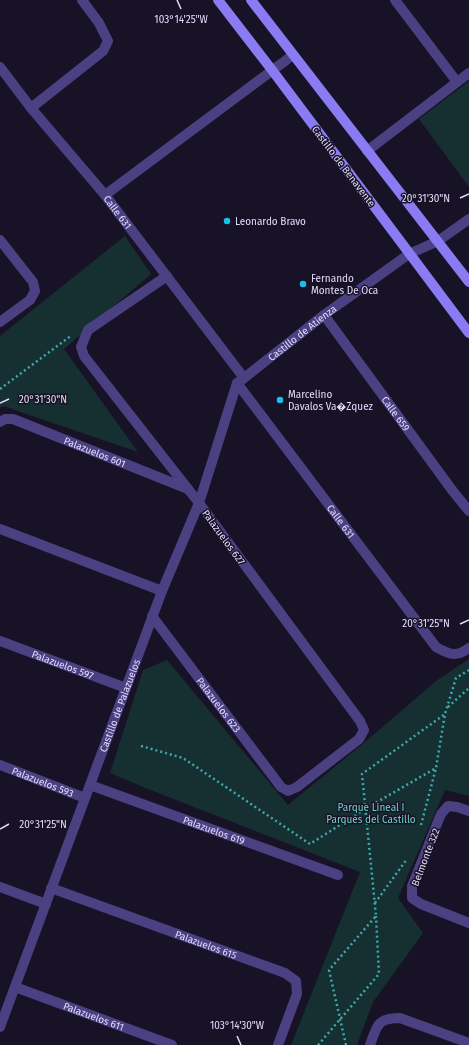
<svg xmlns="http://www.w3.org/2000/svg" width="469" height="1045" viewBox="0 0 469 1045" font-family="'Fira Sans',sans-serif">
<rect width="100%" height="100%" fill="#181227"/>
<g fill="#162f31">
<path d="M469,81V187L419,119Z"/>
<path d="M125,236L151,274L64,349L138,452L3,406L0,408V336Z"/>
<path d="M469,659V796L445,790L398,898L423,933L373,1002L357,1045H291L360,872L143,787L110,773L143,670L167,660L288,805L371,737L436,681Z"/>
</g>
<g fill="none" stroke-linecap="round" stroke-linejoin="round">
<g stroke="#3babb0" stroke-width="2.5" stroke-dasharray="2 3" stroke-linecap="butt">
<path d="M0,389L72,335"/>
<path d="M448,707L469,688"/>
<path d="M141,746L183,758L310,844L365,809L436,768L445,714L456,678L469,670"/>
<path d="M421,825L436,768"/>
<path d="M375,903L407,859"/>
<path d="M318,1045L379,974L376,916"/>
<path d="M346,1045L329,970L376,916L362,774L445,714"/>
</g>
<g stroke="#4b4182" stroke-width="10">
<path d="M395,0L457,82"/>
<path id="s1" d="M0,67L31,108L105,195L244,378"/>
<path d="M31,108L103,51L108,41L99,23L82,0"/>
<path d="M367,151L469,73"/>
<path d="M105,195L293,55"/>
<path d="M0,240L33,282L35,291L30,300L0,322"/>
<path id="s2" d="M324,315L452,490L469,511"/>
<path id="s3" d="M239,382L324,315L409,254L438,241L469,219"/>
<path id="s4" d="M237,383L436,647C449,654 456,658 469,648"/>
<path id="s5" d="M0,422L5,419H13L188,489"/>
<path d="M0,529L162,591"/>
<path id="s6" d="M152,616L281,787L288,791L297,787L359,739L364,730L360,721L199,503L84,356L81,347L88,330L167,276"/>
<path id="s7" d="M0,641L126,688"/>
<path id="s8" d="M0,765L85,798"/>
<path id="s9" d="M90,785L338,875"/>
<path d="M469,811L457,807L448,806L441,814L412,886V898L421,904L469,923"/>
<path d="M0,887L46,904"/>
<path id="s10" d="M51,888L285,973L296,981L297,994L278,1045"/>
<path id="s11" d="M15,987L172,1045"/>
<path id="s12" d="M0,1027L162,591L199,503L237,383"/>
<path d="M370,1045C377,1026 377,1018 400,1018L469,1043"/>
</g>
<g stroke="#8a7bf3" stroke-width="10">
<path d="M218,0L272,70L469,333"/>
<path d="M251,0L469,282"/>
</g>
</g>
<path fill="none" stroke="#e3dbfc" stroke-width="1.5" d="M177,0L181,9M460,198L469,194M0,403L9,399M460,624L469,620M0,829L9,824M237,1036L241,1045"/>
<g fill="#18c0eb" stroke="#181227" stroke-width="1.5">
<circle cx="227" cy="221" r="4"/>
<circle cx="303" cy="284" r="4"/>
<circle cx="280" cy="400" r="4"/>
</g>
<g text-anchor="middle" stroke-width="3" stroke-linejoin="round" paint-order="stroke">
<g font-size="10" fill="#e3dbfc" stroke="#181227">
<text transform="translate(344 166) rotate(53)" y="4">Castillo de Benavente</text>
<text dy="4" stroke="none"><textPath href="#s1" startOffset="187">Calle 631</textPath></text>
<text dy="4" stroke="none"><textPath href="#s3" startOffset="80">Castillo de Atienza</textPath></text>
<text dy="4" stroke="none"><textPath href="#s2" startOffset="122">Calle 659</textPath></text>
<text dy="4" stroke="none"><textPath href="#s5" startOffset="102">Palazuelos 601</textPath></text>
<text dy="4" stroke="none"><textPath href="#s4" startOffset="173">Calle 631</textPath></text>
<text transform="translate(224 537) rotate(54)" y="4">Palazuelos 627</text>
<text dy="4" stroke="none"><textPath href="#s7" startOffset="67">Palazuelos 597</textPath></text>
<text dy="4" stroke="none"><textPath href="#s12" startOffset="343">Castillo de Palazuelos</textPath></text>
<text dy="4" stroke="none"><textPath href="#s6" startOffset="111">Palazuelos 623</textPath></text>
<text dy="4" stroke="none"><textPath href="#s8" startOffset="46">Palazuelos 593</textPath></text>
<text dy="4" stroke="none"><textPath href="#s9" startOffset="132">Palazuelos 619</textPath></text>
<text transform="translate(425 857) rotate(-69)" y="4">Belmonte 322</text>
<text dy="4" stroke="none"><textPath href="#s10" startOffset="165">Palazuelos 615</textPath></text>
<text dy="4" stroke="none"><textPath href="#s11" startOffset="84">Palazuelos 611</textPath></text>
</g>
<g font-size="10" fill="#e3dbfc" stroke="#181227" text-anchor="start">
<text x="235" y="225">Leonardo Bravo</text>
<text x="311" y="282">Fernando<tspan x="311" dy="12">Montes De Oca</tspan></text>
<text x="288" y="398">Marcelino<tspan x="288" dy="12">Davalos Va�Zquez</tspan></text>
</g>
<g font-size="10" fill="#6dd7c7" stroke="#181227">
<text x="371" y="811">Parque Lineal I<tspan x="371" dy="12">Parques del Castillo</tspan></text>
</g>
</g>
<g font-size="10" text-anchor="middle" fill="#e3dbfc" stroke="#181227" stroke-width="3" stroke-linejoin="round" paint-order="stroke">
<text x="181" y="23">103°14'25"W</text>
<text x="426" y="202">20°31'30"N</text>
<text x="43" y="403">20°31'30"N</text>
<text x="426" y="627">20°31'25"N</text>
<text x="43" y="828">20°31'25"N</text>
<text x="237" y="1029">103°14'30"W</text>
</g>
</svg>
